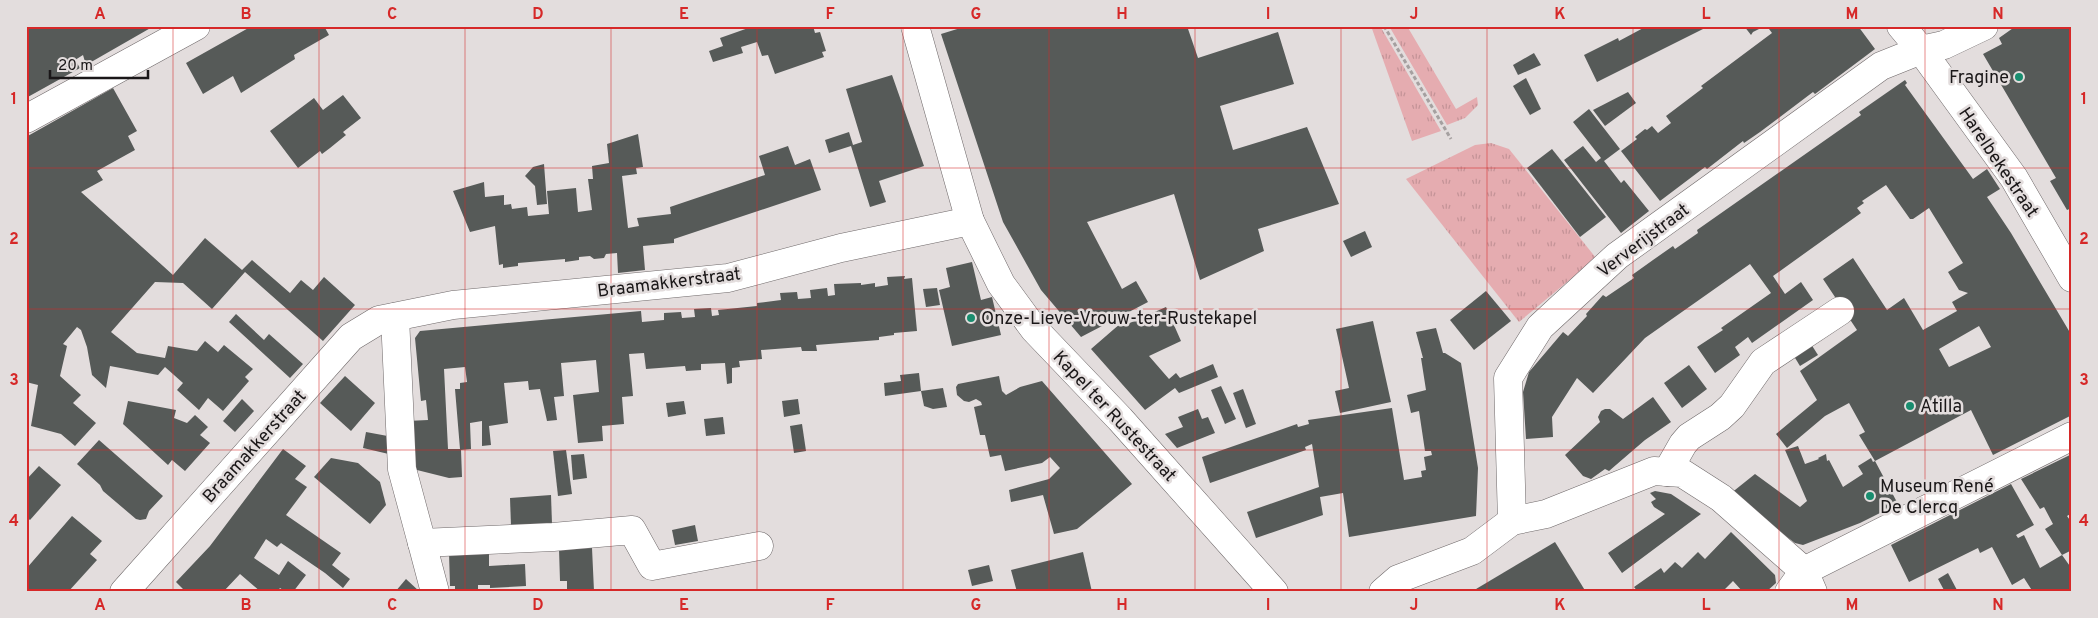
<svg xmlns="http://www.w3.org/2000/svg" width="2098" height="618" viewBox="0 0 2098 618" font-family="Overpass,sans-serif">
<defs>
<pattern id="grass-tufts" width="24" height="20" patternUnits="userSpaceOnUse" patternTransform="scale(1.25)"><rect width="24" height="20" fill="#e5acb0"/><path d="M3 7l-1-3M5 7V3M7 7l1-3M15 17l-1-3M17 17v-4M19 17l1-3" fill="none" stroke="#c49397"/></pattern>
</defs>
<rect width="100%" height="100%" fill="#e3dddd"/>
<g fill="url(#grass-tufts)">
<path d="M1371,26H1380L1441,131L1412,141Z"/>
<path d="M1389,26H1407L1456,109L1477,97L1478,105L1465,118L1447,125Z"/>
<path d="M1491,143L1509,149L1596,258L1519,322L1406,179L1475,145Z"/>
</g>
<g fill="#565a58" fill-rule="evenodd">
<path d="M26,26H154L86,65L83,55L75,60L80,68L26,98Z"/>
<path d="M252,26H324L329,35L294,55L295,59L241,93L233,76L203,94L186,63Z"/>
<path d="M754,26H763L764,29L771,26H813L815,33L820,32L826,51L822,52L824,57L775,74L768,55L762,56L757,42L741,47L743,53L713,62L709,51L723,46L720,38Z"/>
<path d="M967,26H1187L1198,58L1278,32L1294,84L1220,106L1233,150L1307,127L1339,204L1258,229L1264,251L1200,280L1174,194L1087,222L1122,289L1136,281L1148,302L1081,337L1041,290L1003,222L941,34Z"/>
<path d="M1647,26H1709L1597,82L1584,55L1618,38L1619,41Z"/>
<path d="M1744,26H1765L1753,32L1751,35Z"/>
<path d="M1773,26H1858L1875,49L1815,94L1813,92L1760,132L1744,143L1743,141L1707,169L1705,167L1660,201L1621,151L1637,139L1635,137L1645,129L1647,130L1652,126L1658,133L1671,123L1666,116L1703,88L1701,86L1772,33L1769,29Z"/>
<path d="M2016,26H2072V208L2067,210L2050,181L2056,178L1983,54L2002,44L1999,38Z"/>
<path d="M1534,53L1541,65L1518,75L1513,65Z"/>
<path d="M892,75L924,166L879,181L886,202L870,207L851,146L829,153L825,140L849,132L853,145L862,142L846,89Z"/>
<path d="M1526,78L1541,109L1530,115L1513,86Z"/>
<path d="M1905,80L1907,83L1905,85L1973,179L1987,169L2000,189L1987,197L2011,233L2072,336V415L1993,455L1971,410L1875,461L1898,504L1860,523L1803,545L1795,543L1730,494L1755,474L1800,507L1807,501L1785,450L1798,446L1805,464L1819,459L1818,458L1826,454L1827,461L1829,460L1843,487L1863,474L1858,466L1871,458L1873,462L1875,461L1859,435L1865,432L1849,403L1825,416L1787,448L1776,434L1817,400L1800,371L1857,330L1823,279L1853,258L1887,310L1904,298L1923,330L1957,311L1952,302L1968,293L1959,290L1948,272L1963,263L1929,208L1913,219H1910L1886,185L1862,201L1864,203L1857,208L1861,213L1773,276L1785,294L1801,282L1813,300L1752,343L1748,337L1735,347L1740,355L1715,373L1697,347L1723,330L1721,328L1771,293L1750,264L1645,338L1593,393L1577,378L1552,417L1553,437L1526,439L1523,392L1529,372L1563,332L1568,336L1587,316L1586,314L1603,295L1606,297L1634,278L1632,275L1653,260L1673,246L1675,249L1698,233L1697,230L1861,115L1859,112ZM1979,326L1991,347L1949,367L1939,349Z"/>
<path d="M113,88L137,131L128,136L135,150L97,171L103,180L81,192L173,275L205,238L242,270L252,260L290,293L301,280L313,290L324,277L355,305L323,341L245,272L212,309L183,283L155,282L111,332L137,353L165,358L168,346L197,351L205,341L218,352L224,345L253,369L245,377L249,381L223,411L208,398L199,410L177,390L183,383L165,367L158,375L110,366L106,388L92,375L87,347L81,330L77,327L63,344L67,346L60,376L81,395L73,403L96,423L75,446L61,434L31,426L38,385L26,382V137Z"/>
<path d="M1628,92L1636,103L1605,126L1593,110Z"/>
<path d="M343,95L361,118L343,132L346,135L330,148L322,154L320,151L298,168L270,131L314,98L323,110Z"/>
<path d="M1589,109L1620,149L1604,161L1621,183L1624,180L1649,211L1621,233L1564,160L1583,146L1596,162L1601,158L1573,122Z"/>
<path d="M638,134L643,167L636,168L637,174L622,176L628,228L639,226L637,218L671,214L670,207L765,175L759,156L788,146L795,165L810,159L821,190L674,239V243L643,246L645,270L618,273L617,253L606,254L604,258L594,259L590,256L579,257V260L565,262V259L518,263V266L503,268V264L499,265L495,226L470,232L453,191L484,182L485,197L504,195V205L511,204L512,209L527,207L528,216L549,214L547,191L576,188L578,212L592,210L588,179H593L592,166L609,163L607,144Z"/>
<path d="M1552,149L1606,217L1580,237L1527,168Z"/>
<path d="M544,164L547,204L537,205L535,186L525,176L533,167Z"/>
<path d="M1365,231L1372,247L1351,257L1343,241Z"/>
<path d="M972,262L981,300L992,297L1001,335L952,346L939,290L950,287L946,268Z"/>
<path d="M905,276L904,279L912,278L917,331L894,333V335L879,337V340L816,345L817,351H802L801,347L761,350L762,359L739,361L740,367L732,368V383L727,384L725,363L701,364V370L686,371L685,366L646,369L644,353L629,354L633,396L622,397L624,424L602,426L603,441L578,443L573,395L599,392L596,360L561,363L564,396L554,397L557,420L547,421L540,389L529,390L528,381L504,383L508,423L489,426L491,445L482,446V421L470,423L471,449L461,450L462,477L449,478L409,468L407,421L428,420L426,400L421,401L415,338L420,331L641,311L642,322L664,320V313L681,312L682,318L695,317L694,309L711,308L712,316L719,315L718,310L757,306V303L781,300L780,293L797,292L798,299L811,298L810,290L827,288L828,296L835,295L834,284L861,283V285L875,283V287L888,285L887,277ZM465,367L467,382L460,383V389H455L460,449H448L444,369Z"/>
<path d="M937,288L940,305L926,307L923,289Z"/>
<path d="M1486,291L1511,321L1474,350L1450,320Z"/>
<path d="M1166,307L1181,341L1149,356L1169,379L1176,373L1180,378L1213,364L1218,377L1179,393L1175,388L1145,410L1091,349L1121,323L1123,326Z"/>
<path d="M236,314L264,340L269,334L303,364L290,378L229,322Z"/>
<path d="M1373,321L1391,402L1340,413L1335,391L1349,388L1336,329Z"/>
<path d="M1436,328L1443,353H1445L1461,363L1478,468L1476,516L1349,537L1343,493L1320,497L1323,515L1256,538L1247,512L1319,487L1312,444L1305,447L1306,450L1210,483L1202,457L1297,424L1298,427L1309,424L1308,420L1392,408L1404,480L1422,477L1421,471L1426,470L1424,457L1432,455L1431,451H1425L1419,411L1411,413L1407,395L1426,390L1421,358H1423L1416,332Z"/>
<path d="M1809,341L1818,355L1800,366L1792,353Z"/>
<path d="M1689,365L1707,389L1682,408L1664,383Z"/>
<path d="M919,373L921,391L885,396L884,383L901,381L900,375Z"/>
<path d="M345,376L375,403L351,431L320,403Z"/>
<path d="M999,376L1002,391L1006,395L1020,387L1042,381L1132,484L1077,529L1054,534L1043,495L1011,502L1009,490L1049,479L1060,468L1050,457L1042,463L1005,471L1001,455L990,457L985,435H980L974,407L982,405L981,402L976,399L969,402L964,401L957,395L956,387L958,384Z"/>
<path d="M1221,386L1236,419L1225,424L1211,390Z"/>
<path d="M943,388L947,407L933,409L924,406L921,391Z"/>
<path d="M1243,389L1256,424L1246,428L1233,393Z"/>
<path d="M1653,397L1671,422L1645,440L1609,471L1605,469L1591,479L1583,476L1565,455L1600,422L1598,417L1601,411L1605,409H1610L1623,419Z"/>
<path d="M242,399L254,411L235,432L223,421Z"/>
<path d="M798,399L800,414L784,417L782,401Z"/>
<path d="M128,401L176,410L174,418L187,423L195,415L208,427L200,435L210,443L185,471L172,460L168,465L123,424Z"/>
<path d="M684,401L686,414L668,417L666,403Z"/>
<path d="M1198,409L1202,419L1208,417L1215,433L1177,448L1165,434L1183,427L1178,417Z"/>
<path d="M723,417L725,434L706,436L704,419Z"/>
<path d="M802,424L806,451L794,453L790,426Z"/>
<path d="M366,432L393,437V455L363,448Z"/>
<path d="M99,440L163,496L149,511L146,519L140,520L136,519L103,491L100,485L77,464Z"/>
<path d="M283,449L306,466L295,479L307,487L286,515L341,553L332,565L350,579L343,588L325,573L281,543L277,547L266,539L254,558L279,575L288,561L306,575L293,592H286L280,588L277,592H261L240,574L223,592H186L176,582L210,546Z"/>
<path d="M566,450L572,494L558,496L553,451Z"/>
<path d="M584,454L587,478L573,480L571,455Z"/>
<path d="M2072,454V513L2067,516L2072,523V550L2062,555L2045,529L2053,524L2044,507L2040,509L2021,479Z"/>
<path d="M331,458L358,463L380,482L386,505L370,524L314,477Z"/>
<path d="M39,466L61,485L30,520L26,517V480Z"/>
<path d="M2011,484L2034,525L2016,535L2018,538L2024,535L2040,568L2062,555L2072,569V592H2033L2024,578L2012,585L1992,547L1980,553L1978,548L1909,582L1891,545Z"/>
<path d="M1655,491L1671,494L1701,514L1622,573L1608,553L1665,514L1654,507L1651,502L1656,499L1650,493Z"/>
<path d="M551,495L552,524L511,526L510,498Z"/>
<path d="M72,516L102,541L90,554L97,560L68,592H43L41,590L39,592H26V569Z"/>
<path d="M695,525L698,541L675,545L672,530Z"/>
<path d="M1731,532L1775,575L1776,583L1766,592H1743L1733,581L1722,592H1638L1634,587L1661,568L1664,573L1675,562L1682,568L1698,552L1705,559Z"/>
<path d="M1555,542L1586,592H1471Z"/>
<path d="M592,548L594,591L567,592V581H560L559,549Z"/>
<path d="M489,552V566L525,564L526,586L490,588V585H478V592H455V586H450L449,553Z"/>
<path d="M1083,552L1092,592H1017L1011,570Z"/>
<path d="M989,565L993,581L972,586L968,570Z"/>
<path d="M1948,573L1958,592H1945L1938,579Z"/>
<path d="M406,579L420,592H395Z"/>
</g>
<g fill="none" stroke-linecap="round" stroke-linejoin="round">
<defs>
<g id="minor">
<path d="M915,26L970,221L1001,284L1034,329L1120,419L1274,592"/>
<path d="M1901,26L1921,50L2014,178L2072,278"/>
<path d="M26,119L196,26"/>
<path d="M395,317L402,469L422,543L553,537L632,530L652,566L759,546"/>
<path d="M1667,472L1683,444L1689,437L1720,417L1732,406L1763,362L1840,311"/>
<path d="M1512,521L1508,378L1540,327L1617,256L1881,66L1921,50L1944,45L1984,26"/>
<path d="M422,543L435,592"/>
<path d="M124,592L351,337L379,320L453,305L728,278L841,248L970,221"/>
<path d="M1383,592L1398,579L1472,551L1512,521L1546,514L1654,471L1682,473L1721,498L1804,571L1813,592"/>
<path d="M1789,592L1804,571L2072,436"/>
</g>
</defs>
<use href="#minor" stroke="#6f696a" stroke-width="29"/>
<path stroke="#a5a0a0" stroke-width="3" stroke-dasharray="4 2.5" stroke-linecap="butt" d="M1384,26L1451,139"/>
<use href="#minor" stroke="#fff" stroke-width="28"/>
</g>
<path fill="none" stroke="#d62828" stroke-width="1" stroke-opacity="0.55" d="M173,26V592M319,26V592M465,26V592M611,26V592M757,26V592M903,26V592M1049,26V592M1195,26V592M1341,26V592M1487,26V592M1633,26V592M1779,26V592M1925,26V592M26,168H2072M26,309H2072M26,450H2072"/>
<g fill="#198d6f" stroke="#e3dddd" stroke-width="2">
<circle cx="2019" cy="77" r="5"/>
<circle cx="971" cy="318" r="5"/>
<circle cx="1910" cy="406" r="5"/>
<circle cx="1870" cy="496" r="5"/>
</g>
<g text-anchor="middle" stroke-width="5" stroke-linejoin="round" paint-order="stroke">
<g font-size="18" fill="#1a1718" stroke="#e3dddd" text-anchor="start">
<text x="2009" y="83" text-anchor="end">Fragine</text>
<text x="981" y="324">Onze-Lieve-Vrouw-ter-Rustekapel</text>
<text x="1920" y="412">Atilla</text>
<text x="1880" y="492">Museum René<tspan x="1880" dy="21">De Clercq</tspan></text>
</g>
<g font-size="18" fill="#1a1718" stroke="#e3dddd">
<text transform="translate(1999 162) rotate(56)" y="6">Harelbekestraat</text>
<text transform="translate(1643 240) rotate(-37)" y="6">Ververijstraat</text>
<text transform="translate(669 282) rotate(-7)" y="6">Braamakkerstraat</text>
<text transform="translate(1115 416) rotate(47)" y="6">Kapel ter Rustestraat</text>
<text transform="translate(254 446) rotate(-48)" y="6">Braamakkerstraat</text>
</g>
</g>
<rect width="2098" height="618" fill="none" stroke="#e3dddd" stroke-width="55"/>
<path d="M50 70v8h98v-8" fill="none" stroke="#1a1718" stroke-width="2.5"/>
<text x="58" y="70" font-size="15" fill="#1a1718" stroke="#e3dddd" stroke-width="4" paint-order="stroke">20 m</text>
<rect x="28" y="28" width="2042" height="562" fill="none" stroke="#d62828" stroke-width="2"/>
<g font-size="16" text-anchor="middle" font-weight="bold" fill="#d62828">
<text x="100" y="19">A</text>
<text x="246" y="19">B</text>
<text x="392" y="19">C</text>
<text x="538" y="19">D</text>
<text x="684" y="19">E</text>
<text x="830" y="19">F</text>
<text x="976" y="19">G</text>
<text x="1122" y="19">H</text>
<text x="1268" y="19">I</text>
<text x="1414" y="19">J</text>
<text x="1560" y="19">K</text>
<text x="1706" y="19">L</text>
<text x="1852" y="19">M</text>
<text x="1998" y="19">N</text>
<text x="14" y="104">1</text>
<text x="2084" y="104">1</text>
<text x="14" y="244">2</text>
<text x="2084" y="244">2</text>
<text x="14" y="385">3</text>
<text x="2084" y="385">3</text>
<text x="14" y="526">4</text>
<text x="2084" y="526">4</text>
<text x="100" y="610">A</text>
<text x="246" y="610">B</text>
<text x="392" y="610">C</text>
<text x="538" y="610">D</text>
<text x="684" y="610">E</text>
<text x="830" y="610">F</text>
<text x="976" y="610">G</text>
<text x="1122" y="610">H</text>
<text x="1268" y="610">I</text>
<text x="1414" y="610">J</text>
<text x="1560" y="610">K</text>
<text x="1706" y="610">L</text>
<text x="1852" y="610">M</text>
<text x="1998" y="610">N</text>
</g>
</svg>
